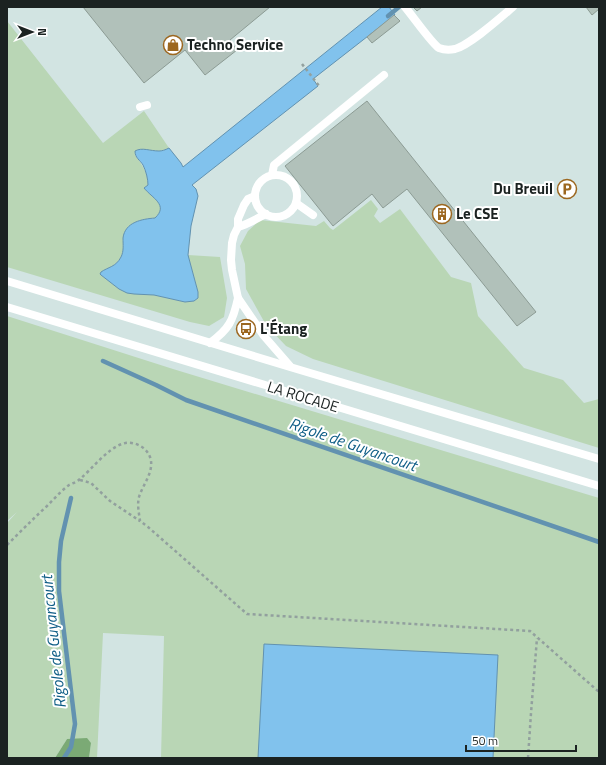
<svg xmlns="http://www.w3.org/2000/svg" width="606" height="765" viewBox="0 0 606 765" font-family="'Titillium Web',sans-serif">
<rect width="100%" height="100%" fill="#d2e4e2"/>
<g fill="#b9d6b5">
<path d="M7,21L103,143L144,111L169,148L161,151L135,155C142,165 148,172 148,185L144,188C153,199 169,205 155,218C142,219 129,221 124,235C122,240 124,246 123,251C121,261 113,267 104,270L101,275L119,289L125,292L154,295L185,302L194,301L198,298V292L188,255L220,257L227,298L224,317L209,326L190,322L7,267Z"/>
<path d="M371,200L378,209L374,216L380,223L400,209L451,277L471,283L478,316L524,368L563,380L584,403L599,399V448L313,359L286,346L266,325L246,289L245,264L240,246L248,231L260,220L316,226L324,221L330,228L333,230Z"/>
<path d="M7,316L173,369L599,498V758H161L164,636L103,633L97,758H89L91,743L67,739L55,758H7V523L17,512L7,521Z"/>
</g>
<path fill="#7baa75" d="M87,738L91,743L89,758H55L67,739Z"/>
<g fill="#81c2ed" stroke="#6292b0">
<path d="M382,7H389L395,15L313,79L318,86L192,185L196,189L198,196L191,226L188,255L198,292V298L194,301L185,302L154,295L134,294L127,293L119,289L101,275L100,274L101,272C108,267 116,267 121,257C124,251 123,245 123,238C125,222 142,219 155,218C169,205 152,198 144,188L148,185C148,179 146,171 143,165C140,160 135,158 135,151C142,147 150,151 159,151C162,151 165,150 169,148L181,163L183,167Z"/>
<path d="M264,644L498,655L493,758H258Z"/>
</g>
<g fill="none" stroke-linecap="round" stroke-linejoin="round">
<g stroke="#6292b0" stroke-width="4.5">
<path d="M388,16L399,7"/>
<path d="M103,361L156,385L186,400L599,542"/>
<path d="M64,758L71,747L75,724L59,591V562L61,541L71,498"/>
</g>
</g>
<g fill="#b1c1ba" stroke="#8c9b94">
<path d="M83,7H270L230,40L237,50L205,75L185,50L144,83Z"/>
<path d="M413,7H422L417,11Z"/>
<path d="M586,7H599V9L592,15Z"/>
<path d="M394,15L400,21L372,43L367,37Z"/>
<path d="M367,101L536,312L517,326L407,189L383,208L372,194L333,226L285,166Z"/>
</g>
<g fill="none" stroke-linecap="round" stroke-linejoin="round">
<g stroke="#92a09e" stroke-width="2.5" stroke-dasharray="3 3" stroke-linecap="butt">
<path d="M302,64L320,87"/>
<path d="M80,480L91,483L110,501L140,521"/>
<path d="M7,545C20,532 33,519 47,506C54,499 61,491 69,485C73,483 77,482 80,479C92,469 107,449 122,444C132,440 146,446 150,457C155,471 143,484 139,497C137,505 139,513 140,521L148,527L247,614L530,631L599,692"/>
<path d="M528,758L531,713L537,638"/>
</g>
<g stroke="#fff" stroke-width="8">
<path d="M405,7C412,15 432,44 439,48C444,50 450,50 455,49C470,45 500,18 513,7"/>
<path d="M140,107L147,105"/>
<path d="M272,175L274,165L384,75"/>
<circle cx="276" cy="196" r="21"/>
<path d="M296,203L313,215"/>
<path d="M238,227C248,224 256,219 266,214"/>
<path d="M7,281L290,367L599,459"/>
<path d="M238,298L232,270L231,260L232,243L234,235L238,227V219L244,205L248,199L255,196"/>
<path d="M7,307L599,486"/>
<path d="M210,343C229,329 233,321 238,298L264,336L290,366"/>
</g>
</g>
<defs>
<symbol id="shop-ring" viewBox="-11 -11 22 22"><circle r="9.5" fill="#fff" stroke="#9c6720" stroke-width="1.5"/><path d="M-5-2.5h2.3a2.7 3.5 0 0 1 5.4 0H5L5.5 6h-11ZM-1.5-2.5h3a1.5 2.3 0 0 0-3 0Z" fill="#9c6720"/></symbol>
<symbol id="parking-ring" viewBox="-11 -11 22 22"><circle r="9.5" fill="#fff" stroke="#9c6720" stroke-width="1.5"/><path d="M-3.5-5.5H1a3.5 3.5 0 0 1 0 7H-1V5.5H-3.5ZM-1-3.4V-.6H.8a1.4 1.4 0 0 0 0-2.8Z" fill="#9c6720"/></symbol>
<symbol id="building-ring" viewBox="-11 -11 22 22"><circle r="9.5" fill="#fff" stroke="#9c6720" stroke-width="1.5"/><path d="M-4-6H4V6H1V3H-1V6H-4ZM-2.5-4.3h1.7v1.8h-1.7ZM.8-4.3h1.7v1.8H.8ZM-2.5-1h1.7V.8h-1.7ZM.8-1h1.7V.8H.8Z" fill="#9c6720"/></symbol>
<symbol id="bus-ring" viewBox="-11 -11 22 22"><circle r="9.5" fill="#fff" stroke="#9c6720" stroke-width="1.5"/><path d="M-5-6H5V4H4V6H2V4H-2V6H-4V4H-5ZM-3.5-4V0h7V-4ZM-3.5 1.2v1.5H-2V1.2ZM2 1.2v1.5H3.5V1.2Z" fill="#9c6720"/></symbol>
</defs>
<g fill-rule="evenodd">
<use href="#shop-ring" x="162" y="34" width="22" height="22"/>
<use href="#parking-ring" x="556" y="178" width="22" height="22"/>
<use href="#building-ring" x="431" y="203" width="22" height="22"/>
<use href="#bus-ring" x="235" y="318" width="22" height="22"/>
</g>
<g text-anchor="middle" stroke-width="4" stroke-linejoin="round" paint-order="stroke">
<g font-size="15" font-weight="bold" fill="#1b2221" stroke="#fff" text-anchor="start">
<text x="187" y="50">Techno Service</text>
<text x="553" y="194" text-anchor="end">Du Breuil</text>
<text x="456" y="219">Le CSE</text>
<text x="260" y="334">L'Étang</text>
</g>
<g font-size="15" fill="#1b2221" stroke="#fff">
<text transform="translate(303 397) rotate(17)" y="5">LA ROCADE</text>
</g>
<g font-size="16" font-style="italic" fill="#0e5d86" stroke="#fff">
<text transform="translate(353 444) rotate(19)" y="6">Rigole de Guyancourt</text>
<text transform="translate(53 642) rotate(-96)" y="6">Rigole de Guyancourt</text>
</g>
</g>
<rect width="606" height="765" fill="none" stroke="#1b2221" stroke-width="16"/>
<g transform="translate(32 32) rotate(90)" stroke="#ffffff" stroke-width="3" paint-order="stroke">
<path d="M0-3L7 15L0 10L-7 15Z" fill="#1b2221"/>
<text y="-6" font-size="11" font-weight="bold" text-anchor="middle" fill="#1b2221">N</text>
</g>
<path d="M466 745v6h110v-6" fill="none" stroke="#1b2221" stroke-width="2"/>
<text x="472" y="745" font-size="12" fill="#1b2221" stroke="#ffffff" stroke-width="3" paint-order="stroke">50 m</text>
</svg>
